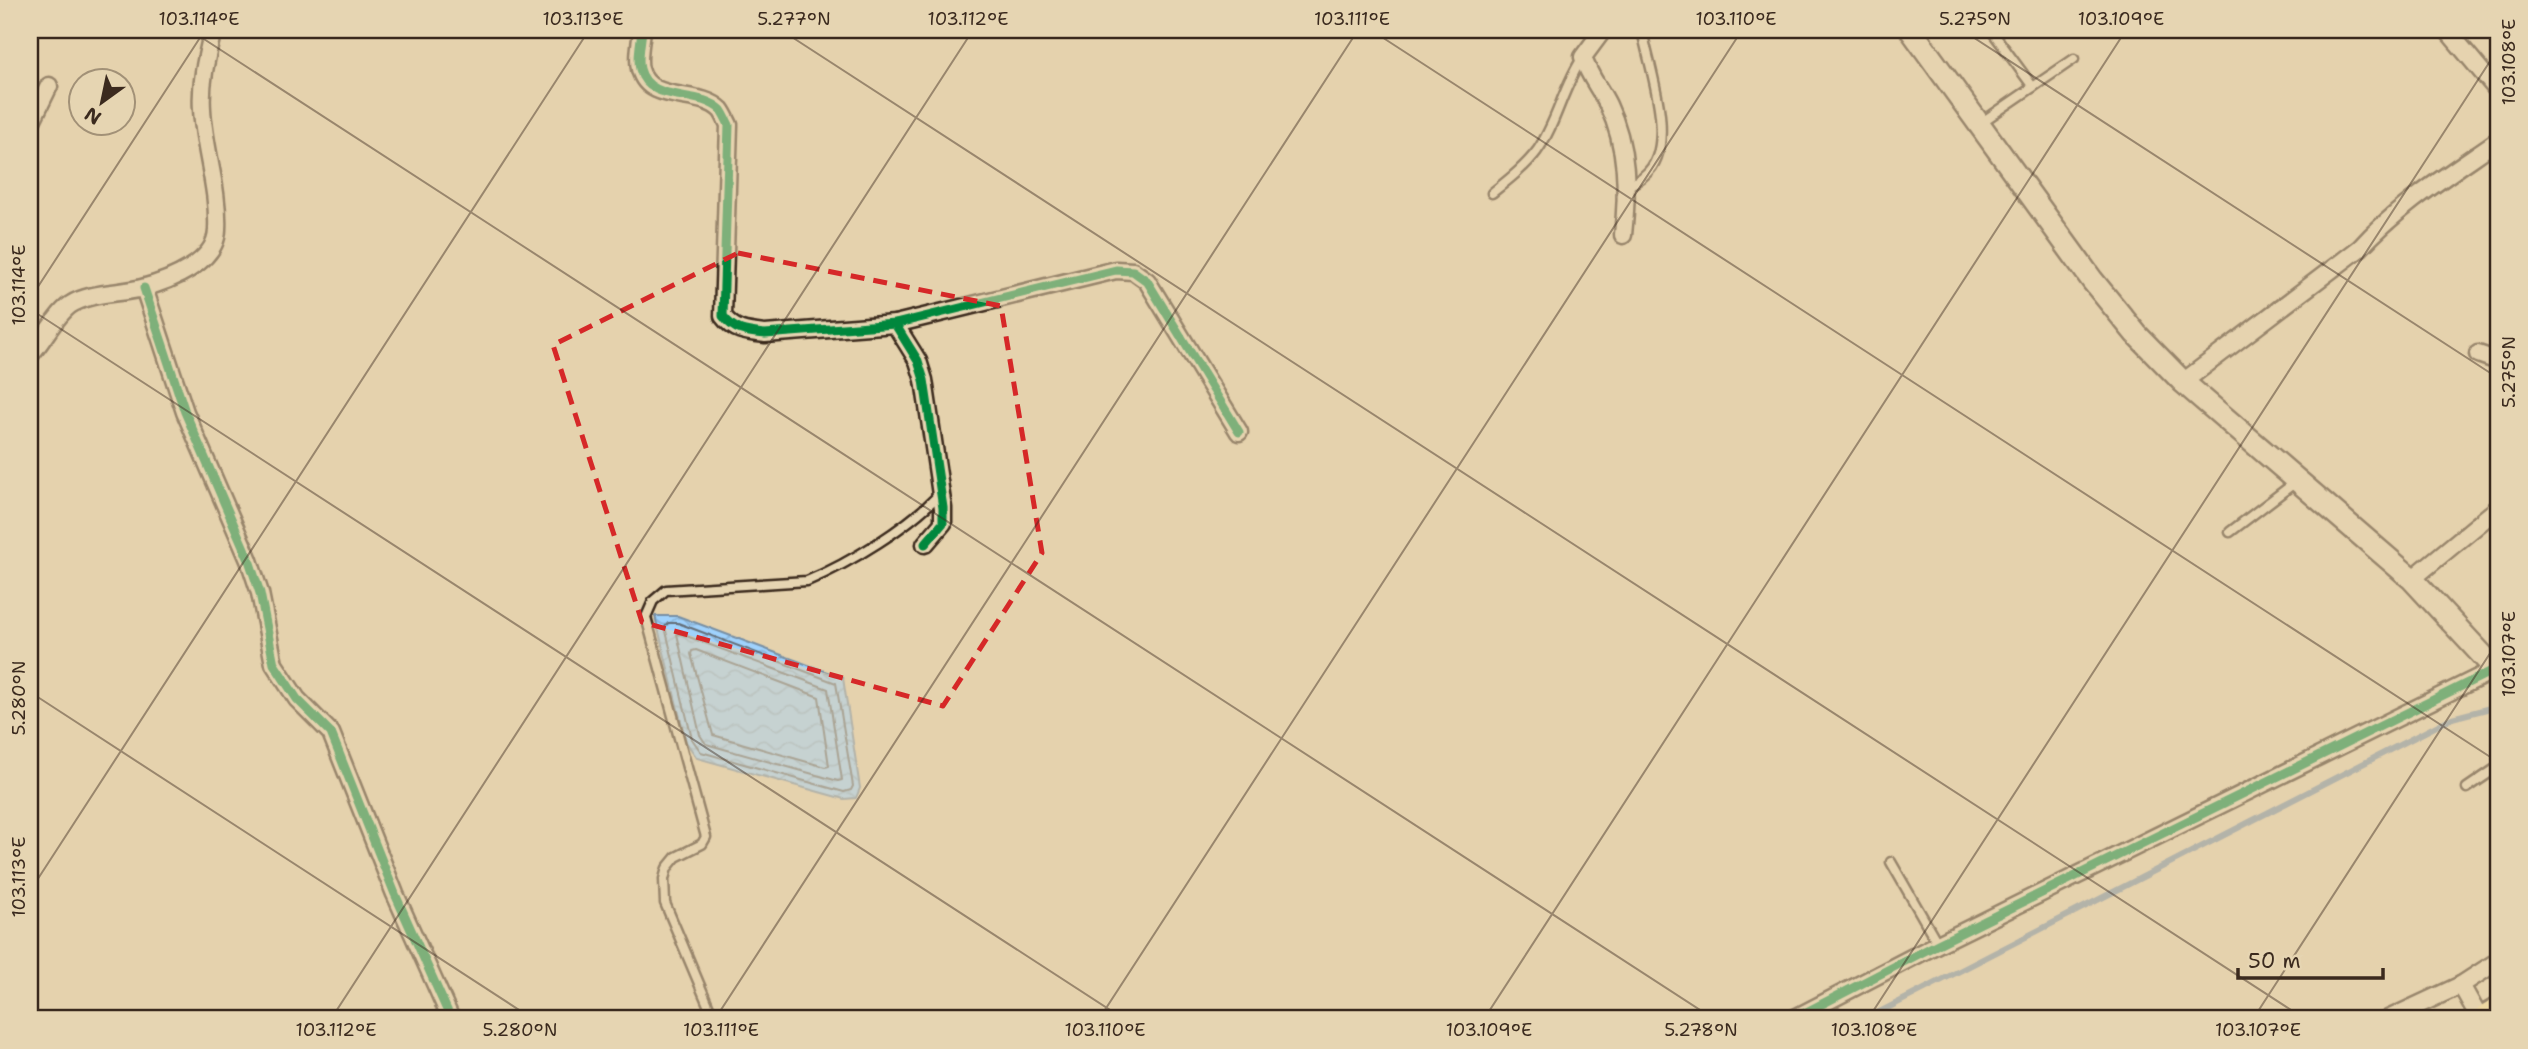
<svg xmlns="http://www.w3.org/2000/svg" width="2528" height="1049" viewBox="0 0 2528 1049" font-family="'Shantell Sans',sans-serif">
<defs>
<pattern id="water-waves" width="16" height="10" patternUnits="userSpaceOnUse" patternTransform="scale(1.75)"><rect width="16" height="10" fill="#9fd2fd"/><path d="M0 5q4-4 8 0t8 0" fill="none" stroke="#8ab4d8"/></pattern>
</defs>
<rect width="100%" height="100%" fill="#e5d2ad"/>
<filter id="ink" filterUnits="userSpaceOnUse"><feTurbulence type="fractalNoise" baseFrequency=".0143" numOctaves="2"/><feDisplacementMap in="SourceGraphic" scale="14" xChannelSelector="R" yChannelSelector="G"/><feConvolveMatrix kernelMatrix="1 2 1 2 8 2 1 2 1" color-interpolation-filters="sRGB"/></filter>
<g filter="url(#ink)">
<path fill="url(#water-waves)" stroke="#778fa4" stroke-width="2" d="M655,616H678L843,678L860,788L856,798L844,799L697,758L686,742Z"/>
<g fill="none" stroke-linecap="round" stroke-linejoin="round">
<g stroke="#636d77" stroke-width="2">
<path d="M668,623H678L836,683L853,786L851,790L844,792L701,752L692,739L665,627Z"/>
<path d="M677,634H681L828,689L842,780L838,781L706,744L700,735Z"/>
<path d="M696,650L819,697L829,766L825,767L713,735L691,654L692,651Z"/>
</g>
<path stroke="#778fa4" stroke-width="6" d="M1866,1019L2452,718L2498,706"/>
<defs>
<g id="service">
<path d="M1991,30L2033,87"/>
<path d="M1979,124L2074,59"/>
<path d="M1627,187C1636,182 1646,176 1652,167C1674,134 1649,67 1642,30"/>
<path d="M1492,193C1508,180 1525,167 1537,151C1557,123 1563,86 1583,57"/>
<path d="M2230,532L2297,481"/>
<path d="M2467,788L2498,767"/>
<path d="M1891,862L1938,944"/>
<path d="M714,1019L665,903L664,879L667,868L676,857L702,844L706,837L646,617L653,601L666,590L807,581C848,564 911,526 941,492"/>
</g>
<g id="minor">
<path d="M642,30C641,42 637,58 640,69C649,105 699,88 721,110C724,114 727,121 729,125L723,316C734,331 746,332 765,334L895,324L918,361L924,380L943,508V523L925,544"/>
<path d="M1603,30L1583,57C1589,77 1600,88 1608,105C1628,147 1628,191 1623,235"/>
<path d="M2447,30L2498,91"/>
<path d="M30,125L49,86"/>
<path d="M144,288L185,412L249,560L260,593L274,664L297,699L331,733L395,894L451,1019"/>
<path d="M895,324L1116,270L1133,271L1147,281L1239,432"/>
<path d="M2478,354L2498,361"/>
<path d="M30,355C43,341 55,316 70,305C90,292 120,294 142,288C169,281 216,263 217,230C219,189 204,149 202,109C200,82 207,55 213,30"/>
<path d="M2183,382L2360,248C2399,205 2451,173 2498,140"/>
<path d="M2412,579L2498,508"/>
<path d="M2461,985L2480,1019"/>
<path d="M1793,1019L1938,944L2498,668"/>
<path d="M2388,1019L2461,985L2498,961"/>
</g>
<path id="secondary" d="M1911,30L2092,280L2136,334L2183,382L2412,579L2498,672"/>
<path id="trunk" d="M2486,1019L2498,1012"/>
</defs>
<use href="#service" stroke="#3b2a1e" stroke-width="13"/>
<use href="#minor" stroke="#3b2a1e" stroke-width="21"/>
<use href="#secondary" stroke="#3b2a1e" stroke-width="26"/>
<use href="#trunk" stroke="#3b2a1e" stroke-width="32"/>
<use href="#service" stroke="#e6d5b2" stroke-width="8"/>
<use href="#minor" stroke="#e6d5b2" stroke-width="16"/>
<use href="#secondary" stroke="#e6d5b2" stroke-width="21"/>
<use href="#trunk" stroke="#f9df96" stroke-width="26"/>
<defs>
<g id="cycleway">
<path d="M642,30C641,42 637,58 640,69C649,105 699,88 721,110C724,114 727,121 729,125L723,316C734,331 746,332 765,334L895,324L918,361L924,380L943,508V523L925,544"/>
<path d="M144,288L185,412L249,560L260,593L274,664L297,699L331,733L395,894L451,1019"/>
<path d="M895,324L1116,270L1133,271L1147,281L1239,432"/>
<path d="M1793,1019L1938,944L2498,668"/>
</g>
</defs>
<use href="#cycleway" stroke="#e6d5b2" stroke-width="13"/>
<use href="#cycleway" stroke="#00873e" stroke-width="9"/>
</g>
</g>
<path d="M0 0H2528V1049H0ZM738,253L1001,306L1042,553L943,706L642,622L553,345Z" fill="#e5d2ad" fill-opacity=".55" fill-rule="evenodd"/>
<path fill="none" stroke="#d62828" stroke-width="5" stroke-dasharray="14 9" stroke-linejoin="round" d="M738,253L1001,306L1042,553L943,706L642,622L553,345Z"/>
<path fill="none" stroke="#3b2a1e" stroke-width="2" stroke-opacity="0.45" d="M190,30L1714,1019M781,30L2305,1019M1371,30L2498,762M1962,30L2498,378M30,299L205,30M30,309L1124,1019M30,692L533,1019M30,891L589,30M331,1019L973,30M715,1019L1358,30M1099,1019L1742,30M1484,1019L2126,30M1868,1019L2498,49M2253,1019L2498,641"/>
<rect width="2528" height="1049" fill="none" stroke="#e6d5b2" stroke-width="77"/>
<g transform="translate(102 102) rotate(213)"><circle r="33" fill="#e6d5b2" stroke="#a29177" stroke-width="2"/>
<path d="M0-5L12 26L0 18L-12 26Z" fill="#3b2a1e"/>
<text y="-10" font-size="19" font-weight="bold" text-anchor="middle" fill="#3b2a1e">N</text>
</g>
<path d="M2238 968v10h145v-10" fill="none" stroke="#3b2a1e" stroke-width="3.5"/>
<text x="2248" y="968" font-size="21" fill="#3b2a1e" stroke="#e6d5b2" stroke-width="5" paint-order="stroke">50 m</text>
<rect x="38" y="38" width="2452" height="972" fill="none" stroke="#3b2a1e" stroke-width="2.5"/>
<g font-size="18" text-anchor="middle" fill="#3b2a1e">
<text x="199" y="25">103.114°E</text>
<text x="583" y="25">103.113°E</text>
<text x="794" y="25">5.277°N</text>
<text x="968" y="25">103.112°E</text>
<text x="1352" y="25">103.111°E</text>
<text x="1736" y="25">103.110°E</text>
<text x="1975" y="25">5.275°N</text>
<text x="2121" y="25">103.109°E</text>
<text transform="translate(2509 62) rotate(-90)" y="6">103.108°E</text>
<text transform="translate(19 285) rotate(-90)" y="6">103.114°E</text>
<text transform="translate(2509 372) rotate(-90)" y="6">5.275°N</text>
<text transform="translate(2509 654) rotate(-90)" y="6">103.107°E</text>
<text transform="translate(19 698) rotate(-90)" y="6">5.280°N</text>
<text transform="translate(19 877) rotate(-90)" y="6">103.113°E</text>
<text x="336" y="1036">103.112°E</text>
<text x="520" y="1036">5.280°N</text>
<text x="721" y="1036">103.111°E</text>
<text x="1105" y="1036">103.110°E</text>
<text x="1489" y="1036">103.109°E</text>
<text x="1701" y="1036">5.278°N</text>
<text x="1874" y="1036">103.108°E</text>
<text x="2258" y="1036">103.107°E</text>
</g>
</svg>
